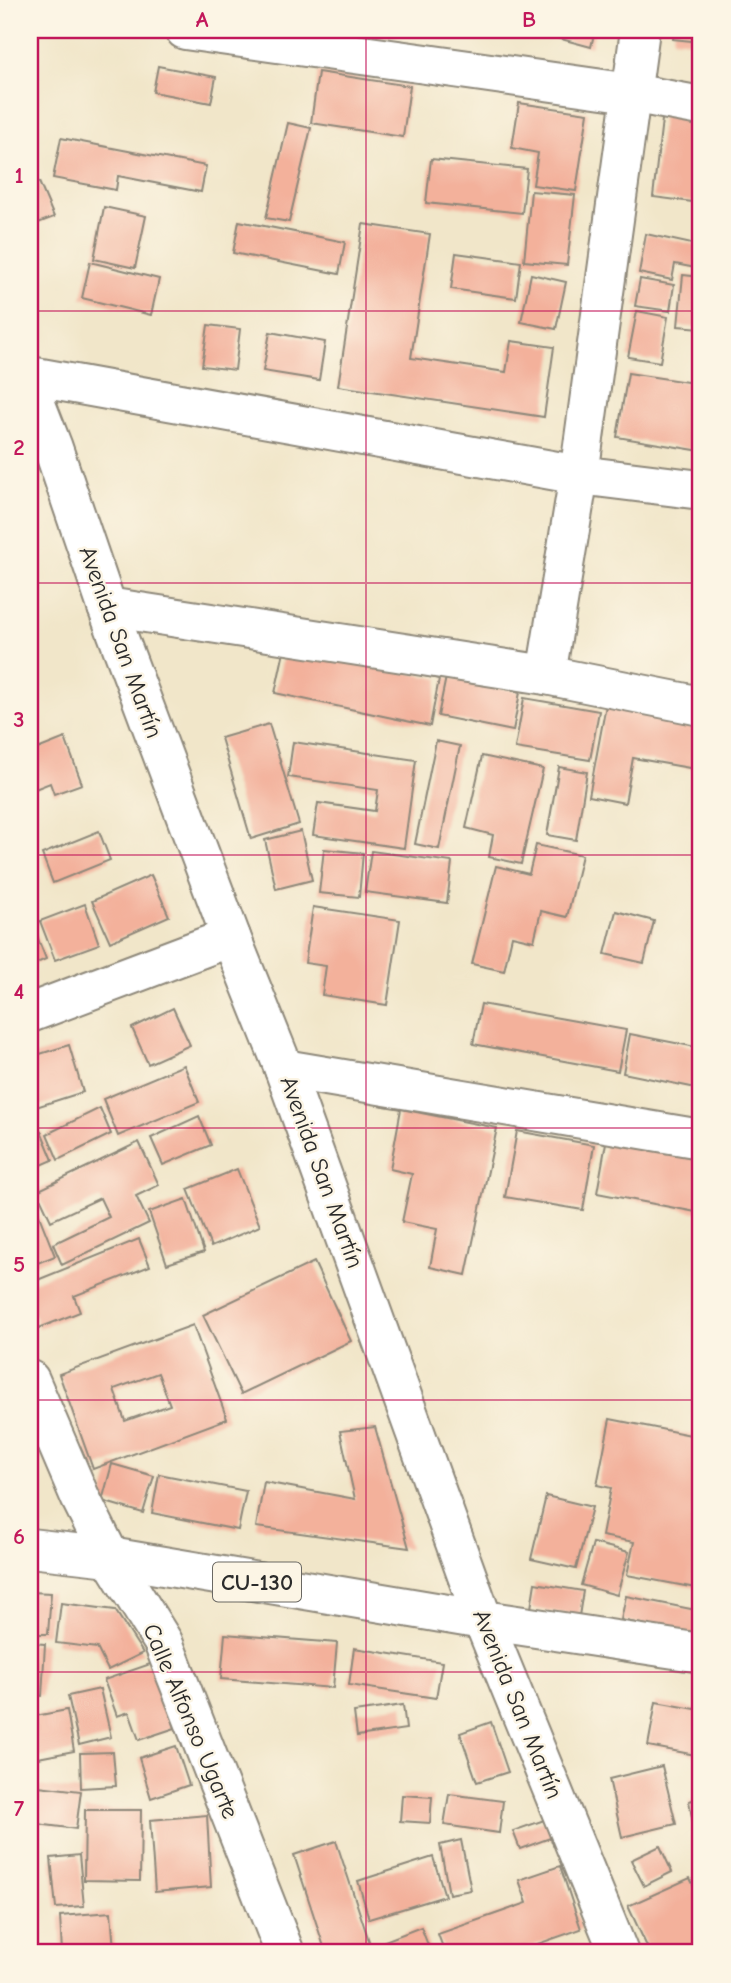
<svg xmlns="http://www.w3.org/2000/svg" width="731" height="1983" viewBox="0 0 731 1983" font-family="'Comic Neue',sans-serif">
<rect width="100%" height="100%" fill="#fcf5e5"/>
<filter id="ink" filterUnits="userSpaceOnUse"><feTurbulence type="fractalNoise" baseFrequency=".0143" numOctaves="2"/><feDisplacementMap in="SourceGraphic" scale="14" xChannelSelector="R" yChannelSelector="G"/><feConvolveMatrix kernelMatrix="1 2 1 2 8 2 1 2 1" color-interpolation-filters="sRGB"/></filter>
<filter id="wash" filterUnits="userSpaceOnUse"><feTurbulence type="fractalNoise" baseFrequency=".00686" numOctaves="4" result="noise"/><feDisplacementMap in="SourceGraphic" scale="28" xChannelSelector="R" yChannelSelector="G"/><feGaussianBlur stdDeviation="1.57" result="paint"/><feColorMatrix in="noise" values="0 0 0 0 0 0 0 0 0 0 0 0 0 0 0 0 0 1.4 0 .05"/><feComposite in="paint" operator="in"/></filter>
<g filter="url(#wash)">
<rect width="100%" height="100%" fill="#f1e6c9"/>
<g id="blocks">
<g fill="#f3b19b" fill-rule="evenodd">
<path d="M540,30H595L591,47L539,33Z"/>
<path d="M674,30H701V42L673,39Z"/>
<path d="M158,66L216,77L211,103L153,92Z"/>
<path d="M318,72L410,86L403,137L311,123Z"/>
<path d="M519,103L588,113L576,191L533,185L538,153L512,148Z"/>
<path d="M663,111L701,116V203L653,197Z"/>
<path d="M288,123L311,128L289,222L266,218Z"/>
<path d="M61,138L206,166L201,192L118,176L116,190L53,178Z"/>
<path d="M431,159L527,169L522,213L426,203Z"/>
<path d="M39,182L54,217L30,226V186Z"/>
<path d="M531,191L575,195L567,265L524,261Z"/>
<path d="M104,207L146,216L135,268L94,259Z"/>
<path d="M239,221L345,242L339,274L233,253Z"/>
<path d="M363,224L430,234L411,358L506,372L511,341L554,347L544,417L338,386Z"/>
<path d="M646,234L701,246V269L675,264L672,280L639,273Z"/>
<path d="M456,253L521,262L516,298L451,289Z"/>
<path d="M90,262L159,279L151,315L82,298Z"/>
<path d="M531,274L566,282L556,329L521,322Z"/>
<path d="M683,275L701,277V328L678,326Z"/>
<path d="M640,279L674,285L670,311L635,306Z"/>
<path d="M637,311L668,317L660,362L628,357Z"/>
<path d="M208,325L240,329L235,370L202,366Z"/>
<path d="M270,332L325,342L319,380L263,371Z"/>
<path d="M628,373L701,384V451L617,437Z"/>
<path d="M285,647L439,679L430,726L275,693Z"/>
<path d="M446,677L520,692L513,731L438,716Z"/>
<path d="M524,698L599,711L590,760L515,748Z"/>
<path d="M606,705L701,722V770L633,758L625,803L589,796Z"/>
<path d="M269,724L299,824L251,839L221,738Z"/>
<path d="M65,738L82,784L54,794L50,783L30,791V752Z"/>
<path d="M436,741L460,746L439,849L415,844Z"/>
<path d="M293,742L416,760L404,848L313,835L318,803L375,811L378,790L288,777Z"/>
<path d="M482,756L543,769L521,864L489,857L493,835L466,828Z"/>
<path d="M559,767L587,772L576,840L547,835Z"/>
<path d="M99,831L110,860L53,883L42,854Z"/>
<path d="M301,831L312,880L276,889L265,840Z"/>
<path d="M536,845L582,855L567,917L541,911L534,941L512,936L504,971L472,964L496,866L529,874Z"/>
<path d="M324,849L363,853L359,897L319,893Z"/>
<path d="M371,851L452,862L447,903L365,892Z"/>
<path d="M151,875L169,916L110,942L92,901Z"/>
<path d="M85,904L99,944L55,960L40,921Z"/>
<path d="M313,907L400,920L387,1005L322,995L326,966L305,963Z"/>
<path d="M616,911L654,921L644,963L605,954Z"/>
<path d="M30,919L46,959L30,966Z"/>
<path d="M481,1004L626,1030L618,1071L473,1044Z"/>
<path d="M173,1008L190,1045L148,1064L132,1028Z"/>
<path d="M630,1034L701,1048V1089L623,1073Z"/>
<path d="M69,1045L83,1092L30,1109V1057Z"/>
<path d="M184,1065L199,1102L118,1136L103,1099Z"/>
<path d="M100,1108L111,1134L58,1160L47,1134Z"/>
<path d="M401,1109L497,1128L466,1275L430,1267L437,1229L402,1222L412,1174L390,1169Z"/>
<path d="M199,1116L211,1145L163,1165L151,1138Z"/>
<path d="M41,1131L53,1160L30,1170V1136Z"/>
<path d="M517,1131L594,1145L583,1210L505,1197Z"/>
<path d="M607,1137L701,1154V1213L597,1193Z"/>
<path d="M139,1142L159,1185L136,1196L149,1223L62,1265L53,1244L109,1217L100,1198L51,1221L37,1191Z"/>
<path d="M237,1169L260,1226L211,1247L188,1189Z"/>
<path d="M30,1193L55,1256L30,1266Z"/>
<path d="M186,1199L204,1252L167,1264L149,1212Z"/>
<path d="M139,1239L150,1266L74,1296L80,1312L39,1328L30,1305V1283Z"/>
<path d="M314,1262L351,1341L241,1394L203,1315Z"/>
<path d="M193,1325L227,1419L93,1469L59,1374ZM158,1373L170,1405L125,1421L114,1389Z"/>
<path d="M610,1419L701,1437V1471L692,1518L701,1520V1589L627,1575L634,1542L602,1536L611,1488L597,1485Z"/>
<path d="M375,1427L409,1548L256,1527L264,1482L355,1499L340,1431Z"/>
<path d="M112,1464L154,1476L143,1513L102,1501Z"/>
<path d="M159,1474L246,1491L238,1530L152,1513Z"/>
<path d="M546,1496L592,1507L576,1569L531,1559Z"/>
<path d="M593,1543L629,1552L617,1595L581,1585Z"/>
<path d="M535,1583L583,1591L579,1616L531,1608Z"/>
<path d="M30,1592L51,1593L48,1634H30Z"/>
<path d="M626,1596L701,1611V1636L621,1620Z"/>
<path d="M61,1603L115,1610L143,1653L108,1670L97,1648L56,1643Z"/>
<path d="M225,1634L337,1643L333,1688L221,1679Z"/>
<path d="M30,1643L45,1644L42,1696L30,1695Z"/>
<path d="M354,1648L442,1662L436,1698L349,1685Z"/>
<path d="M153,1663L175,1728L139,1740L129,1712L117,1716L104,1680Z"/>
<path d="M100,1689L111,1737L79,1745L68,1696Z"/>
<path d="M656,1702L701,1710V1756L648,1746Z"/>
<path d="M403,1705L406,1729L357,1736L354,1712Z"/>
<path d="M67,1710L74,1751L33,1759L30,1717Z"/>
<path d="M491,1722L508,1772L477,1782L460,1733Z"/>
<path d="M176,1746L189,1785L151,1798L139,1758Z"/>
<path d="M113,1752L116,1786L81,1788L80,1753Z"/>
<path d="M662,1766L676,1824L622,1837L609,1779Z"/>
<path d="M30,1785L81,1791L76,1829L30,1823Z"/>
<path d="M449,1794L503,1801L499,1833L444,1825Z"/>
<path d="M402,1795L432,1797L430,1823L400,1821Z"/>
<path d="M701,1798V1859L700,1860L689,1801Z"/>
<path d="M85,1810H141L140,1881L84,1880Z"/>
<path d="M207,1815L211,1887L155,1892L150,1820Z"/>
<path d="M547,1819L553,1837L520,1849L513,1831Z"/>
<path d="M461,1840L471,1890L449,1894L440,1845Z"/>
<path d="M336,1841L373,1953H326L294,1855Z"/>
<path d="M660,1846L672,1872L644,1886L631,1860Z"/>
<path d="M30,1852H35L32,1917H30Z"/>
<path d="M79,1855L84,1906L56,1908L51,1858Z"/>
<path d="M433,1857L445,1896L369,1919L358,1881Z"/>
<path d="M560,1866L581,1929L512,1953H445L438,1934L527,1903L519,1880Z"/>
<path d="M690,1878L698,1895L701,1893L699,1953H650L628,1906Z"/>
<path d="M111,1912L114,1950L62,1952L60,1916Z"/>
<path d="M421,1927L431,1953H381L377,1944Z"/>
</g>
</g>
</g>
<g filter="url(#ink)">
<use href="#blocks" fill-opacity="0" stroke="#8e887a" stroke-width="2"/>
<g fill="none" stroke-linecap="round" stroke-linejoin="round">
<defs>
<g id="street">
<path d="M185,30L631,93L701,106"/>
<path d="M30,376L579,475L701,490"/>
<path d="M107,607L546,675L701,706"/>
<path d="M546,675L579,475L640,30"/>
<path d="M30,1013L231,937"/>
<path d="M284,1069L701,1139"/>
<path d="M30,1380L80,1497L110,1557L163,1642L285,1953"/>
<path d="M483,1620L619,1953"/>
</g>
<path id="secondary" d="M30,389L53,448L107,607L231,937L284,1069L483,1620"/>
<path id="primary" d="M30,1548L110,1557L483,1620L701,1653"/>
</defs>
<use href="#street" stroke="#8e887a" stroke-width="42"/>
<use href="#secondary" stroke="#8e887a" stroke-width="42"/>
<use href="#primary" stroke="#8e887a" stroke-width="42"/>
<use href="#street" stroke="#fff" stroke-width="38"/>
<use href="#secondary" stroke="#fff" stroke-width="38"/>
<use href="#primary" stroke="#fff" stroke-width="38"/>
</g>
</g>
<path fill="none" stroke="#c2185b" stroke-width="2" stroke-opacity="0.55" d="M366,30V1953M30,311H701M30,583H701M30,855H701M30,1128H701M30,1400H701M30,1672H701"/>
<g text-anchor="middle" stroke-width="5" stroke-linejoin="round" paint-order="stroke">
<rect fill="#fcf5e5" stroke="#6a6863" stroke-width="2" x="213" y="1562.5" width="88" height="39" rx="5"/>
<g font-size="23" font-weight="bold" fill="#2b2b2b">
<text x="257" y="1590">CU-130</text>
</g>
<g font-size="24" fill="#2b2b2b" stroke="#fcf5e5">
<text transform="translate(121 642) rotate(70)" y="8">Avenida San Martín</text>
<text transform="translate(322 1172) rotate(70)" y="8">Avenida San Martín</text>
<text transform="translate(518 1704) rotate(68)" y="8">Avenida San Martín</text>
<text transform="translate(191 1721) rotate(67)" y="8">Calle Alfonso Ugarte</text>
</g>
</g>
<rect width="731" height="1983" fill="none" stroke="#fcf5e5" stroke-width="77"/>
<rect x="38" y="38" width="654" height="1906" fill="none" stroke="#c2185b" stroke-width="2.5"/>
<g font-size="23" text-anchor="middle" font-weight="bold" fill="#c2185b">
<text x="202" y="27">A</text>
<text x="529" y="27">B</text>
<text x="19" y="183">1</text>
<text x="19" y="455">2</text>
<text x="19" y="727">3</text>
<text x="19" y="999">4</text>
<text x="19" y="1272">5</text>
<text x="19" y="1544">6</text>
<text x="19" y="1816">7</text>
</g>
</svg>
